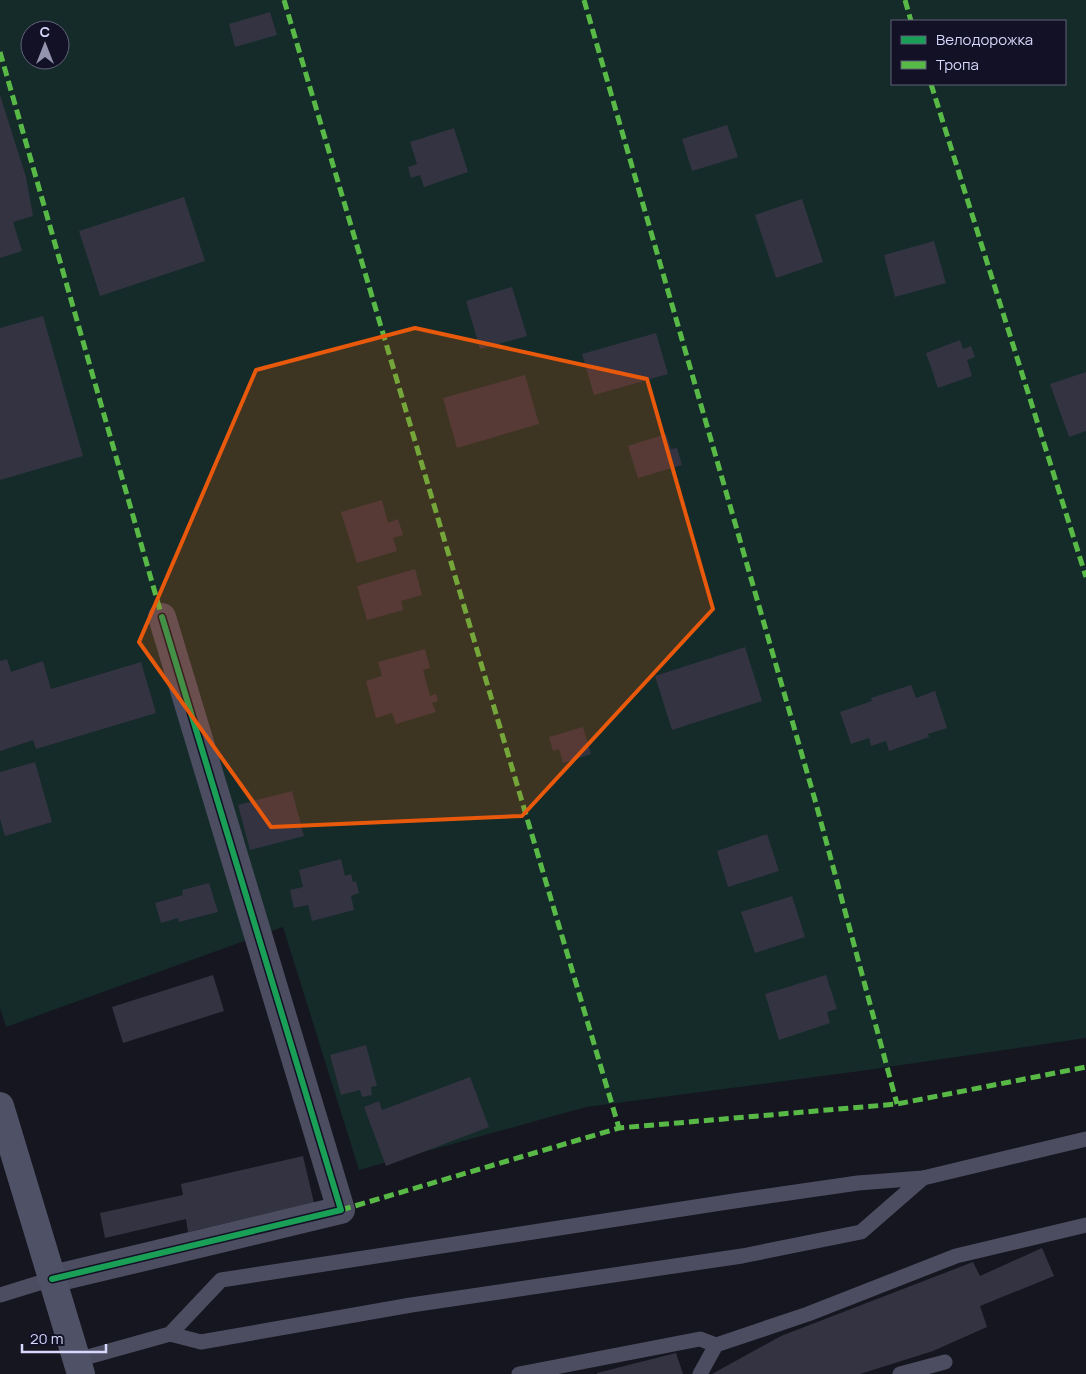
<svg xmlns="http://www.w3.org/2000/svg" width="1086" height="1374" viewBox="0 0 1086 1374" font-family="Manrope,sans-serif">
<rect width="100%" height="100%" fill="#161620"/>
<path fill="#142b29" fill-rule="evenodd" d="M0,0H1086V1038L853,1072L586,1107L359,1170L283,927L6,1027L0,1008ZM892,21H1065V84H892ZM30,30H60V60H30Z"/>
<g fill="#343342">
<path d="M270,12L277,35L235,47L229,24Z"/>
<path d="M0,95L26,177L33,216L13,222L22,251L0,258Z"/>
<path d="M727,125L738,157L692,171L682,139Z"/>
<path d="M454,128L468,172L424,187L420,175L411,178L408,167L417,164L410,142Z"/>
<path d="M184,197L205,261L100,296L79,231Z"/>
<path d="M802,199L823,262L776,278L755,215Z"/>
<path d="M934,241L946,283L895,297L884,255Z"/>
<path d="M512,287L527,336L480,349L466,301Z"/>
<path d="M43,316L83,456L0,480V328Z"/>
<path d="M656,333L668,374L594,395L582,354Z"/>
<path d="M960,340L963,349L971,346L975,357L967,360L972,376L938,388L926,353Z"/>
<path d="M1086,372V431L1069,437L1050,384Z"/>
<path d="M525,375L539,424L457,448L443,398Z"/>
<path d="M666,434L671,449L677,448L682,465L638,478L628,446Z"/>
<path d="M382,500L388,523L398,519L403,535L393,538L397,551L357,563L341,512Z"/>
<path d="M415,569L422,595L401,601L403,610L367,620L357,586Z"/>
<path d="M745,647L762,701L672,730L655,676Z"/>
<path d="M425,649L430,668L423,670L430,696L436,694L438,701L432,703L436,712L396,724L392,713L376,718L366,681L382,676L378,662Z"/>
<path d="M7,659L11,672L43,661L51,689L141,662L156,713L36,749L33,740L0,751V661Z"/>
<path d="M911,685L916,698L935,691L947,728L928,734L929,737L889,751L886,741L871,746L869,738L851,744L840,712L872,701L871,698Z"/>
<path d="M583,727L591,754L563,763L559,749L553,751L549,737Z"/>
<path d="M35,762L52,822L5,836L0,819V772Z"/>
<path d="M292,791L304,836L250,850L238,805Z"/>
<path d="M767,834L779,871L728,887L717,851Z"/>
<path d="M341,859L345,876L351,874L353,882L356,881L359,893L351,896L354,910L312,921L308,905L294,908L290,890L303,887L299,870Z"/>
<path d="M209,883L218,912L179,922L178,918L161,923L155,903L183,895L182,890Z"/>
<path d="M792,896L805,937L755,953L741,912Z"/>
<path d="M213,975L224,1011L123,1043L112,1007Z"/>
<path d="M826,975L837,1009L827,1012L830,1023L779,1040L765,994Z"/>
<path d="M366,1045L377,1086L371,1087L372,1095L362,1097L360,1090L341,1095L330,1055Z"/>
<path d="M470,1077L489,1127L386,1166L364,1107L379,1101L382,1110Z"/>
<path d="M303,1156L314,1203L188,1232L186,1219L105,1238L100,1213L183,1195L181,1184Z"/>
<path d="M1042,1248L1054,1276L980,1306L987,1327L933,1351L860,1374H712L781,1336L973,1262L980,1276Z"/>
<path d="M676,1353L683,1374H597V1373Z"/>
</g>
<g fill="none" stroke-linecap="round" stroke-linejoin="round">
<g stroke="#4c4d60" stroke-width="15">
<path d="M0,1295L52,1279"/>
<path d="M170,1334L201,1342L411,1305L742,1256L861,1232L923,1178"/>
<path d="M77,1360L170,1334L221,1280L734,1201L858,1183L923,1178L1086,1139"/>
<path d="M519,1374L700,1339L716,1345"/>
<path d="M700,1374L716,1345L808,1314L956,1256L1086,1225"/>
<path d="M900,1374L945,1362"/>
</g>
<path stroke="#4c4d60" stroke-width="28" d="M52,1279L341,1210L162,617"/>
<path stroke="#4f5166" stroke-width="28" d="M0,1106L81,1374"/>
<g stroke="#58b947" stroke-width="5" stroke-dasharray="10 5" stroke-linecap="butt">
<path d="M284,0L619,1128"/>
<path d="M584,0L815,800L897,1104"/>
<path d="M905,0L911,21"/>
<path d="M0,52L162,617"/>
<path d="M931,84L1086,577"/>
<path d="M341,1210L619,1128L897,1104L1086,1067"/>
</g>
<defs>
<path id="cycleway" d="M52,1279L341,1210L162,617"/>
</defs>
<use href="#cycleway" stroke="#121125" stroke-width="9"/>
<use href="#cycleway" stroke="#1a9f57" stroke-width="6"/>
</g>
<path fill="#e8590c" fill-opacity="0.2" stroke="#e8590c" stroke-width="4" stroke-linejoin="round" d="M415,328L647,379L713,609L522,816L271,827L139,642L256,370Z"/>
<rect x="891" y="20" width="175" height="65" fill="#121125" stroke="#61617b"/>
<rect x="901" y="36" width="25" height="8" fill="#1a9f57" stroke="#61617b"/>
<text x="936" y="45" font-size="15" fill="#d8d8fc">Велодорожка</text>
<rect x="901" y="61" width="25" height="8" fill="#58b947" stroke="#61617b"/>
<text x="936" y="70" font-size="15" fill="#d8d8fc">Тропа</text>
<g transform="translate(45 45)"><circle r="24" fill="#121125" stroke="#61617b"/>
<path d="M0-4L9 19L0 12L-9 19Z" fill="#9494af"/>
<text y="-8" font-size="14" font-weight="bold" text-anchor="middle" fill="#d8d8fc">С</text>
</g>
<path d="M22 1344v8h84v-8" fill="none" stroke="#d8d8fc" stroke-width="2.5"/>
<text x="30" y="1344" font-size="15" fill="#d8d8fc" stroke="#121125" stroke-width="4" paint-order="stroke">20 m</text>
</svg>
